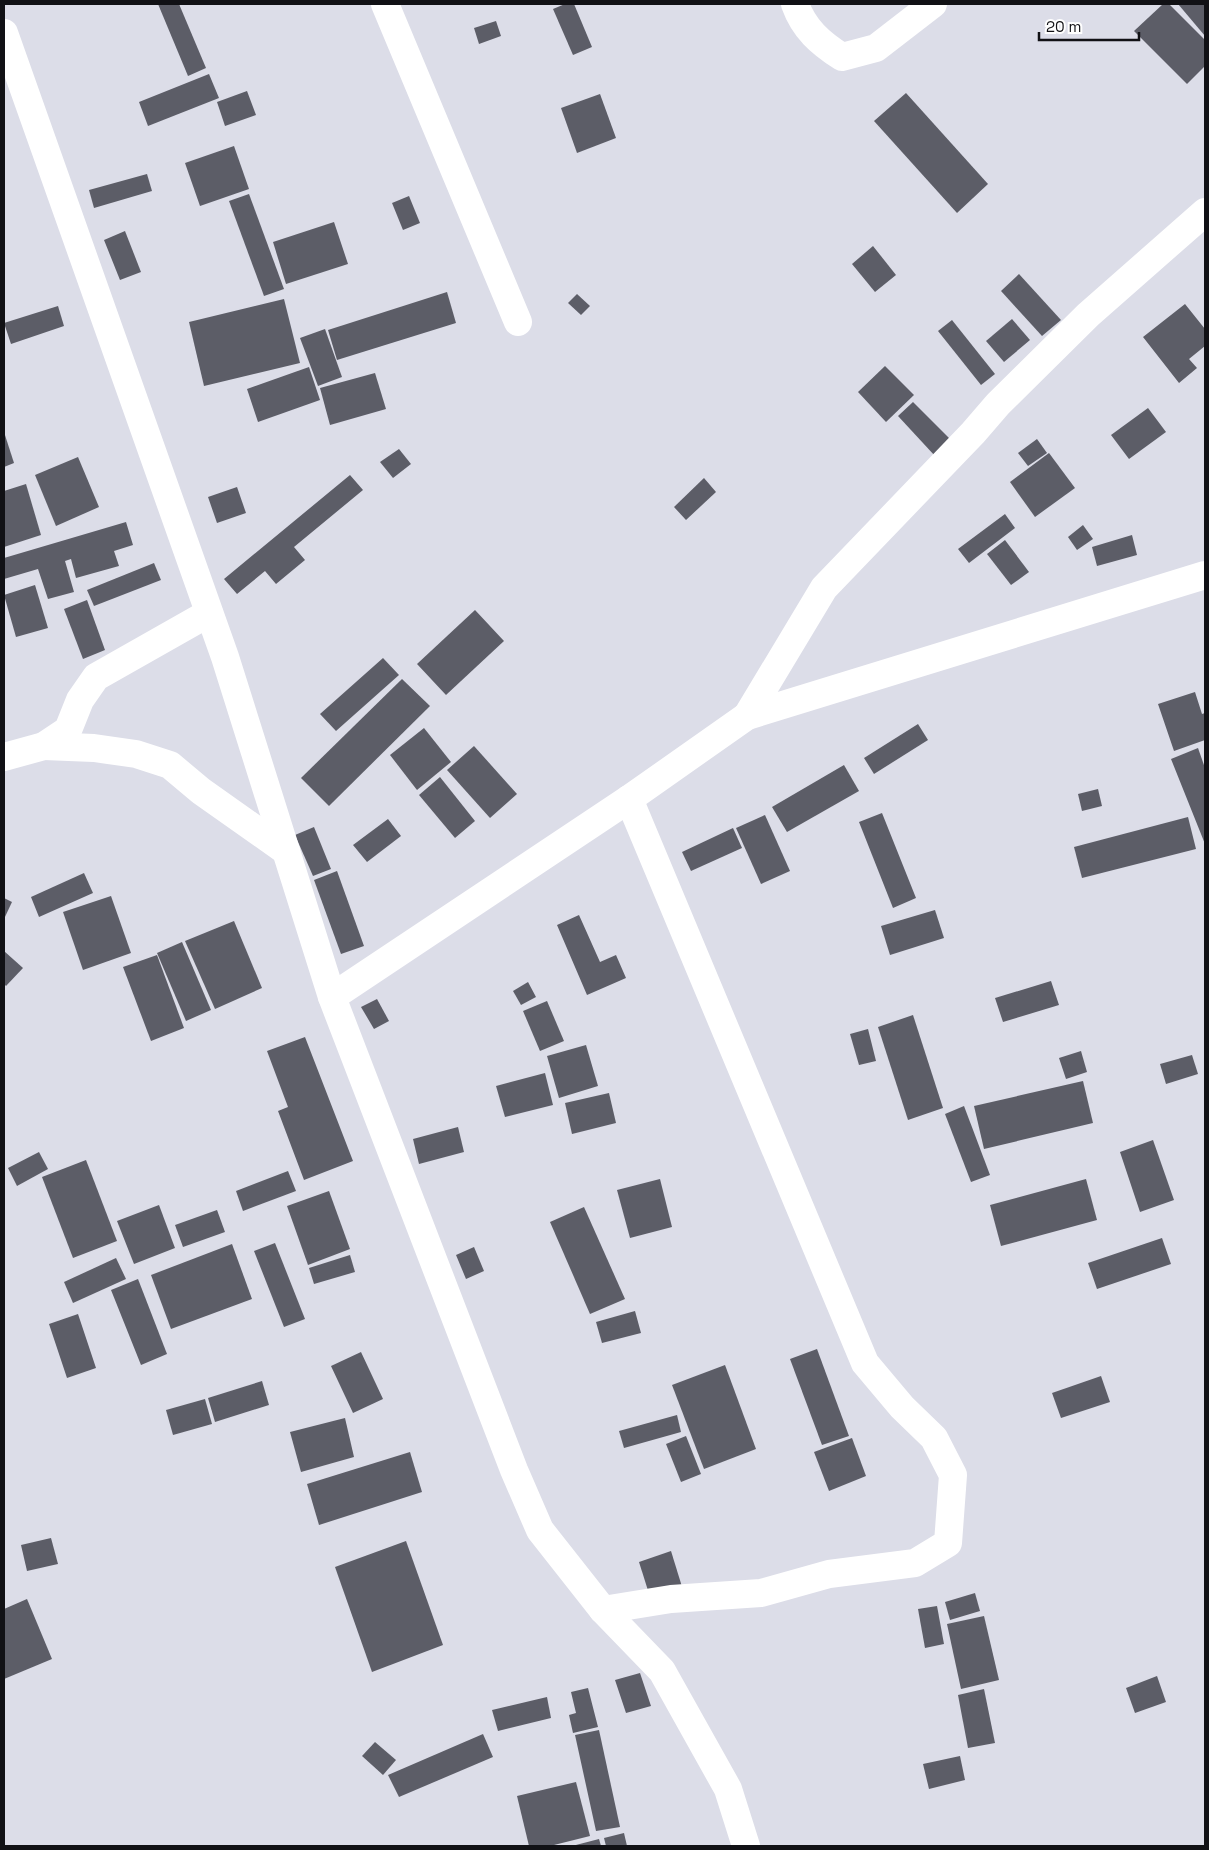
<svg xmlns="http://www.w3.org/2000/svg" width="1209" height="1850" viewBox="0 0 1209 1850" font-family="'Space Grotesk',sans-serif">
<rect width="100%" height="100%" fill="#dcdde8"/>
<g fill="#5c5d67">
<path d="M158,4H179L206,68L188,76Z"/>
<path d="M565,4H574L592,47L573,55L553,9Z"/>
<path d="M1163,4H1169L1205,40V66L1187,84L1134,31Z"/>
<path d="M1178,4H1205V36Z"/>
<path d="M496,21L501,36L479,44L474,28Z"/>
<path d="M209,74L219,98L148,126L139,102Z"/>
<path d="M247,91L256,115L225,126L217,102Z"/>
<path d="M906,93L988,184L957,213L874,121Z"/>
<path d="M600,94L616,138L577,153L561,108Z"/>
<path d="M234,146L249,189L200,206L185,163Z"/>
<path d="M147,174L152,191L94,208L89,190Z"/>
<path d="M249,194L284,289L264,296L229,201Z"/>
<path d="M409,196L420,223L403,230L392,203Z"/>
<path d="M334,222L348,264L286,284L273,242Z"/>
<path d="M125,231L141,272L120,280L104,240Z"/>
<path d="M873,246L896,275L875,292L852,264Z"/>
<path d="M1019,274L1061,320L1042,336L1001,291Z"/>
<path d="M447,292L456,323L337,360L328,330Z"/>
<path d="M577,294L590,306L581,315L568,303Z"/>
<path d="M284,299L300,363L204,386L189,322Z"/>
<path d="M1185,304L1205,329V346L1189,359L1197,368L1179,383L1143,337Z"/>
<path d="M58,306L64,326L11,344L4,323Z"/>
<path d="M1012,319L1030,340L1004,362L986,341Z"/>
<path d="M952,320L995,374L981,385L938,331Z"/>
<path d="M325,329L342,377L318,386L300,338Z"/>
<path d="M885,366L914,395L886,422L858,392Z"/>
<path d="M309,367L320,400L258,422L247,389Z"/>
<path d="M375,373L386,409L330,425L320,388Z"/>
<path d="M913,402L951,440L935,456L898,416Z"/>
<path d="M1148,408L1166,432L1129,459L1111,435Z"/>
<path d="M4,432L14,463L4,467Z"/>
<path d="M1037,439L1047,453L1028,466L1018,453Z"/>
<path d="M399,449L411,464L393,478L380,462Z"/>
<path d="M1049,453L1075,488L1035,517L1010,482Z"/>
<path d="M78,457L99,507L56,526L35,475Z"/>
<path d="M350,475L363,490L294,547L305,560L276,584L265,571L237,594L224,579Z"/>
<path d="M704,478L716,492L686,520L674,507Z"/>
<path d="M26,484L41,535L4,547V491Z"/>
<path d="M237,487L246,513L217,523L208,497Z"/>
<path d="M1005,514L1015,528L969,563L958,549Z"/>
<path d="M126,522L133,545L114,551L119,566L76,578L71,559L65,561L74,592L48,599L38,569L4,579V558Z"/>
<path d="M1083,525L1093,539L1077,550L1068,537Z"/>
<path d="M1132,535L1137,555L1097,566L1092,547Z"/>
<path d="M1005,540L1029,572L1011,585L987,554Z"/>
<path d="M154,563L161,580L94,606L87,590Z"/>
<path d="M35,585L48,628L16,637L4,595Z"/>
<path d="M87,600L105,650L83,659L64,609Z"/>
<path d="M475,610L504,641L446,695L417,664Z"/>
<path d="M383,658L399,675L336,731L320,714Z"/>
<path d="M402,679L430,706L329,806L301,778Z"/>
<path d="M1195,692L1202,714L1205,713V740L1174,751L1158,704Z"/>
<path d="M918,724L928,740L874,774L864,758Z"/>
<path d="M424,728L451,762L417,790L390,755Z"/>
<path d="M474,746L517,794L490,818L447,770Z"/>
<path d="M1198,748L1205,768V844L1171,759Z"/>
<path d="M844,765L859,791L787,832L772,807Z"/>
<path d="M440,777L475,821L455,838L419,795Z"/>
<path d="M1098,789L1102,806L1082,811L1078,794Z"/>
<path d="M882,813L916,898L893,908L859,822Z"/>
<path d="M765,815L790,871L761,884L736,828Z"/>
<path d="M1188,817L1196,849L1082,878L1074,847Z"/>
<path d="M388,819L401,836L367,862L353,845Z"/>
<path d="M314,827L331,869L313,876L295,835Z"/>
<path d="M733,828L742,848L691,871L682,852Z"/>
<path d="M337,871L364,946L341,954L314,880Z"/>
<path d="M84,873L93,893L39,917L31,897Z"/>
<path d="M111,896L131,953L83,970L63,912Z"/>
<path d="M4,898L12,902L4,919Z"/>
<path d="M935,910L944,938L890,955L881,926Z"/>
<path d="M579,915L600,962L616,955L626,978L587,995L557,925Z"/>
<path d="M234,921L262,988L215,1009L185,941Z"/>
<path d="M182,942L211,1010L186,1021L157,953Z"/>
<path d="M4,951L23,968L6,986L4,984Z"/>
<path d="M157,955L184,1028L151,1041L123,967Z"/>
<path d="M1051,981L1059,1005L1003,1022L995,998Z"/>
<path d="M528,982L536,997L521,1005L513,991Z"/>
<path d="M377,999L389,1021L374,1029L361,1007Z"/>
<path d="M547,1001L564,1041L540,1051L523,1011Z"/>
<path d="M913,1015L943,1108L908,1120L878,1027Z"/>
<path d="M868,1029L876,1061L859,1065L850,1034Z"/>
<path d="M305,1037L353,1161L304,1180L278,1111L288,1107L267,1051Z"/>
<path d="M586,1045L598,1086L559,1098L547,1056Z"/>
<path d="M1081,1051L1087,1072L1066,1079L1059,1058Z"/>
<path d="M1192,1055L1198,1074L1166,1084L1160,1064Z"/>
<path d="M545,1073L553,1105L505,1117L496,1086Z"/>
<path d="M1083,1081L1093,1123L984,1149L974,1106Z"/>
<path d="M609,1093L616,1123L572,1134L565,1103Z"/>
<path d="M964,1106L990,1175L971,1182L945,1114Z"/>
<path d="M458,1127L464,1152L419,1164L413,1139Z"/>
<path d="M1153,1140L1174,1200L1140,1212L1120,1152Z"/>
<path d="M39,1152L48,1169L17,1186L8,1168Z"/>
<path d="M86,1160L117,1241L73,1258L42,1177Z"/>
<path d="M288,1171L296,1191L243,1211L236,1191Z"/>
<path d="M660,1179L672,1227L630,1238L617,1190Z"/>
<path d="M1086,1179L1097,1220L1001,1246L990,1205Z"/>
<path d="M329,1191L350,1249L308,1265L287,1206Z"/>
<path d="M159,1205L175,1248L134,1264L117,1221Z"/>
<path d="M584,1207L625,1299L590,1314L550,1222Z"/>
<path d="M217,1210L225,1232L183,1247L175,1225Z"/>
<path d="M1162,1238L1171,1264L1097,1289L1088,1263Z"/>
<path d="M275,1243L305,1319L284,1327L254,1251Z"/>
<path d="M232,1244L252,1299L171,1329L151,1275Z"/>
<path d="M474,1247L484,1271L466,1279L456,1255Z"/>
<path d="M350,1255L355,1272L314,1284L309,1268Z"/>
<path d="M116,1258L126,1279L73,1303L64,1282Z"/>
<path d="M138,1279L167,1354L141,1365L111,1290Z"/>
<path d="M635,1311L641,1333L602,1343L596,1322Z"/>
<path d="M78,1314L96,1368L67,1378L49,1324Z"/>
<path d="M817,1349L849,1436L822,1445L790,1359Z"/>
<path d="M361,1352L383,1399L353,1413L331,1366Z"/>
<path d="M725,1365L756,1449L704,1469L672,1385Z"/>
<path d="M1101,1376L1110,1402L1061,1418L1052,1393Z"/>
<path d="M262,1381L269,1405L215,1422L208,1398Z"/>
<path d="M205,1399L212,1424L173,1435L166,1410Z"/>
<path d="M677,1415L681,1432L624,1448L619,1431Z"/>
<path d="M345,1418L354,1457L301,1472L290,1432Z"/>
<path d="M686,1436L701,1474L681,1482L666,1444Z"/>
<path d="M852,1438L866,1476L829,1491L814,1452Z"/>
<path d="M410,1452L422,1492L319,1525L307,1484Z"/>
<path d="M51,1538L58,1564L27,1571L21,1545Z"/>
<path d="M406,1541L443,1645L372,1672L335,1567Z"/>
<path d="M671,1551L683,1590L651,1600L639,1562Z"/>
<path d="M975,1593L980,1611L950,1620L945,1602Z"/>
<path d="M27,1599L52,1659L4,1679V1609Z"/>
<path d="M937,1606L944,1644L925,1648L918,1609Z"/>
<path d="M984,1616L999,1680L961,1689L947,1624Z"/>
<path d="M640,1673L651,1706L626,1713L615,1680Z"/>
<path d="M1157,1676L1166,1702L1135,1713L1126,1688Z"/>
<path d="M588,1688L598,1727L573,1733L569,1715L576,1713L571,1692Z"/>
<path d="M984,1689L995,1743L968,1748L958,1695Z"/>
<path d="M547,1697L551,1718L498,1731L492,1710Z"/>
<path d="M599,1730L620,1827L596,1831L575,1735Z"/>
<path d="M483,1734L493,1757L399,1797L388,1775Z"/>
<path d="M375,1742L396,1760L383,1775L362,1756Z"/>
<path d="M960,1756L965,1780L929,1789L923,1764Z"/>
<path d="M576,1782L590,1836L550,1846H529L517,1796Z"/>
<path d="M624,1833L627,1846H606L604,1838Z"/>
<path d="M599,1839L601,1846H572Z"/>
</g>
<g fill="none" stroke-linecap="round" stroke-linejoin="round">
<g stroke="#fff" stroke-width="28">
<path d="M385,4L518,322"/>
<path d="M795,4C804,29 820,43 842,57L876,48L933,4"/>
<path d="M4,33L225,657L332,997L514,1470L540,1530L603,1610L662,1671L728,1789L746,1846"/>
<path d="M747,716L824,588L973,433L998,404L1088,315L1205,212"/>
<path d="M44,746L94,748L136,754L170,765L201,791L286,851"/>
<path d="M4,757L44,746L68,730L80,700L96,677L209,613"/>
<path d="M332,997L629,799L747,716L1205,575"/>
<path d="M603,1610L671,1599L761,1593L829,1574L915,1563L948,1543L953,1475L934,1438L902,1407L865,1363L629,799"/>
</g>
</g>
<rect width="1209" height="1850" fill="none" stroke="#111115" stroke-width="10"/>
<path d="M1039 32v8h100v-8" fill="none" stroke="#111115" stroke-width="2.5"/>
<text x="1046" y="32" font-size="15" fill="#111115" stroke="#ffffff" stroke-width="4" paint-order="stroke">20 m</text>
</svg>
